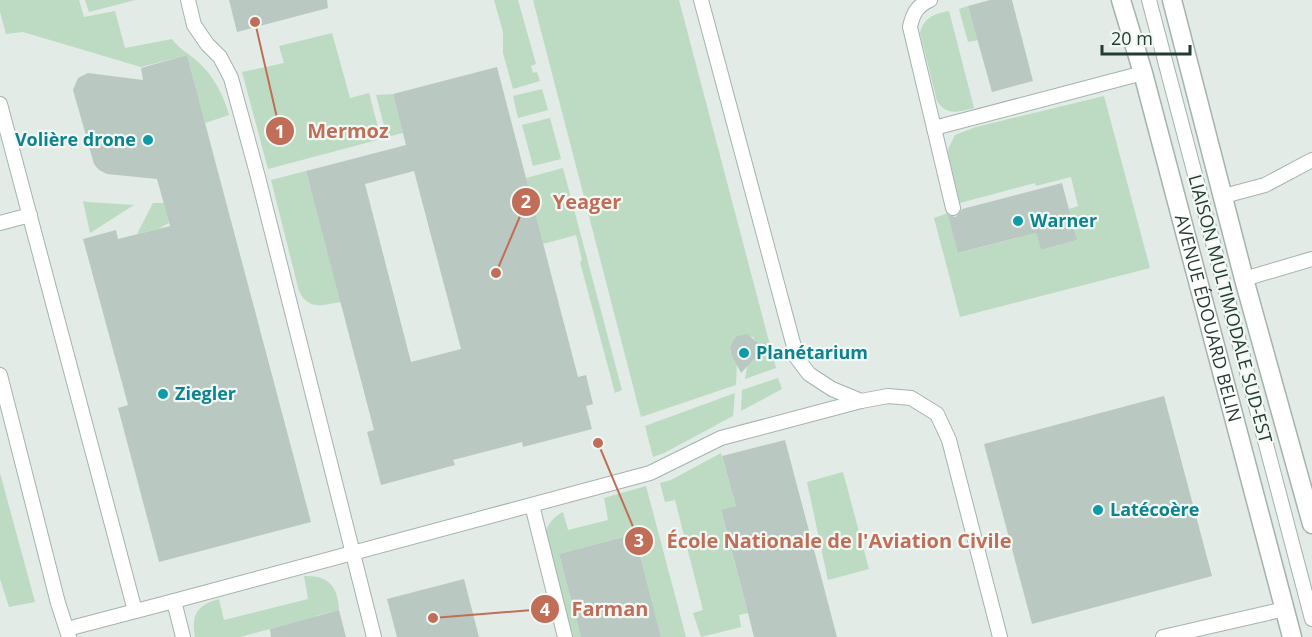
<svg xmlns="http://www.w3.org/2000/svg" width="1312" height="637" viewBox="0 0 1312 637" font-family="'Open Sans',sans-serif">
<rect width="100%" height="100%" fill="#e2ebe6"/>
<g fill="#bcdbc2">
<path d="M0,0H79L84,17L115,11L125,48L172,39C178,48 188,53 197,61C214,76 223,94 229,115L205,123L187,55L141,67L23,32L6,34L0,12Z"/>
<path d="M85,0H135L89,12Z"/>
<path d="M494,0H518L536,64L531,66L533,73L537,72L540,81L513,89L503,53V32Z"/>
<path d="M533,0H679L776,368L745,379L748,363L757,356L759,347L753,337L741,335C729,340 726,353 737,361L736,385L641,417Z"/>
<path d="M968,6L978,40L968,42L959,9Z"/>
<path d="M949,11L974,108C960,112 946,116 937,101L920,33C924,17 934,14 949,11Z"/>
<path d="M332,33L350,98L369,93L381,139L268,169L242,72L284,63L279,46Z"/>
<path d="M542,89L548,110L518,118L513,96Z"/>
<path d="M393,94L403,133L387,137L376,95Z"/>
<path d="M1104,96L1150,268L960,317L934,218L948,213L959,253L1036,233L1041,250L1077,240L1069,209L1078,206L1071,177L1036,186L1035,183L960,203L949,157L948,149L955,135L976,127Z"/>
<path d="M550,118L561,159L533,166L522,125Z"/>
<path d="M563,168L622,390L615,393L580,262L582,260L576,235L543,244L526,178Z"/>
<path d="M306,171L341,302C322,305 309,311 299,291L271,180Z"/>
<path d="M83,201L88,202L134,205L90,233Z"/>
<path d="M153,203H164L169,223L158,229L137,234Z"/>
<path d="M778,378L782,389L741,411L742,390Z"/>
<path d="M735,393L733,416L664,453L653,457L645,426Z"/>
<path d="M721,453L736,506L721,511L748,613L739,615L741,627L701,637L693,613L703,610L675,500L665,502L660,483L671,480Z"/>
<path d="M843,472L869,569L828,580L807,482Z"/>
<path d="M0,473L35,602L9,607L0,579Z"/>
<path d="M646,486L686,637H661L633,534L559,554L581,637H568L545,533C548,524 554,516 563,512L568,530L608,520L604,498Z"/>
<path d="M304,576C329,575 338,587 339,610L315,616L320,637L300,621L240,637H195C191,615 197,605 219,599L224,620L308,599Z"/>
</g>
<g fill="#bac8c2" fill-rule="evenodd">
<path d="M229,0H327L328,8L237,32Z"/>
<path d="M990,0H1012L1033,81L992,92L968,6Z"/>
<path d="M187,55L311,522L159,562L118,408L128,405L83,239L116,230L118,239L170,226L157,179L107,174L99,170L94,164L73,90L78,78L88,73L143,80L141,68Z"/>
<path d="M497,67L578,377L586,375L593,404L586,406L592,429L523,447L522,442L453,460L455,465L381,485L367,432L374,430L306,171L406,145L393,94ZM414,171L461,349L411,362L365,184Z"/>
<path d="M1062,183L1077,240L1041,250L1036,233L958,253L948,215L956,217L962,209Z"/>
<path d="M747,334L757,342L758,352L757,356L741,373L731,354L730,348L732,342L737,336Z"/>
<path d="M1164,396L1212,576L1032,624L984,444Z"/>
<path d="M785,440L837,637H754L748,613L721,510L736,506L722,456Z"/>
<path d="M634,534L661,637H581L559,554Z"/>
<path d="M464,579L479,637H397L387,599Z"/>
<path d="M339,610L346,637H271L270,629Z"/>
</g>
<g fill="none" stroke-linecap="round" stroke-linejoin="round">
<defs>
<g id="service">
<path d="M188,0L194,25L207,44L220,57L231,78L258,177L374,637"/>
<path d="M701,0L797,358L809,374L832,389L861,401L888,396L911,398L937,414L949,440L1000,637"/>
<path d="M930,0C917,6 913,13 910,27L953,208"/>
<path d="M1149,0L1312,619"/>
<path d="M0,104L135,611"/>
<path d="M934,128L1143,73"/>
<path d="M1224,196L1265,185L1312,160"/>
<path d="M0,223L30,215"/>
<path d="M1244,279L1312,259"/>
<path d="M0,375L58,603L69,637"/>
<path d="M532,505L565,637"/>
<path d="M174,601L650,473L721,438L861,401"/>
<path d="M67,629L174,601L183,637"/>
<path d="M1163,637L1285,609"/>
</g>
<g id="minor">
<path id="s1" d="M1121,0L1143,73L1292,637"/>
<path d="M1172,0L1244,279L1312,524"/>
</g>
</defs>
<use href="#service" stroke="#a5b3ad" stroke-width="16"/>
<use href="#minor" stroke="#a5b3ad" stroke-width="21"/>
<use href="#service" stroke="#fff" stroke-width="14"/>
<use href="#minor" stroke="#fff" stroke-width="18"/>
</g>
<g fill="#0f9aa8" stroke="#f2f8f4" stroke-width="2">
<circle cx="148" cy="140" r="6"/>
<circle cx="1018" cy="221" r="6"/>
<circle cx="744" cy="353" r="6"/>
<circle cx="163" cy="394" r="6"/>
<circle cx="1098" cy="510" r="6"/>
</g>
<g text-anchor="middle" stroke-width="4.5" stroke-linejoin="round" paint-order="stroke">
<g font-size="18" font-weight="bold" fill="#0d838f" stroke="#f2f8f4" text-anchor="start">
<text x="136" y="146" text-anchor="end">Volière drone</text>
<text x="1030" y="227">Warner</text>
<text x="756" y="359">Planétarium</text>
<text x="175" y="400">Ziegler</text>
<text x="1110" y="516">Latécoère</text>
</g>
<g font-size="18" fill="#233b33" stroke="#f2f8f4">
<text transform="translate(1230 309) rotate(75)" y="6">LIAISON MULTIMODALE SUD-EST</text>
<text dy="6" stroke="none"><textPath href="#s1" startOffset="330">AVENUE ÉDOUARD BELIN</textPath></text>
</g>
</g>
<path fill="none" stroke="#c16e59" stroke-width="2" d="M255 22L280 131M496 273L526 202M598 443L639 541M433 618L545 609"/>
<g fill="#c16e59" stroke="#f2f8f4" stroke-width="2">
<circle cx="255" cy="22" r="6"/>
<circle cx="496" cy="273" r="6"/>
<circle cx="598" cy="443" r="6"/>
<circle cx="433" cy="618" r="6"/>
<circle cx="280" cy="131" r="15"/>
<circle cx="526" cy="202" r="15"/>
<circle cx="639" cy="541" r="15"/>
<circle cx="545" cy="609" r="15"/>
</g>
<g font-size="18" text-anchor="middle" font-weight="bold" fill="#fff">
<text x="280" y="138">1</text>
<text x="526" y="208">2</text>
<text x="639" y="547">3</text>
<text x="545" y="616">4</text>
</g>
<g font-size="20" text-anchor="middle" font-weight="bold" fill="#c16e59" stroke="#f2f8f4" stroke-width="4.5" stroke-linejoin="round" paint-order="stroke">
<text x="348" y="138">Mermoz</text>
<text x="587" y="209">Yeager</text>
<text x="839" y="548">École Nationale de l'Aviation Civile</text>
<text x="610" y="616">Farman</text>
</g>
<path d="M1102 45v9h88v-9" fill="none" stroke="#233b33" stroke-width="3"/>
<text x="1111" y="45" font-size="18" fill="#233b33" stroke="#f2f8f4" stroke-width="4.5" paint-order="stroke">20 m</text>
</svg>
